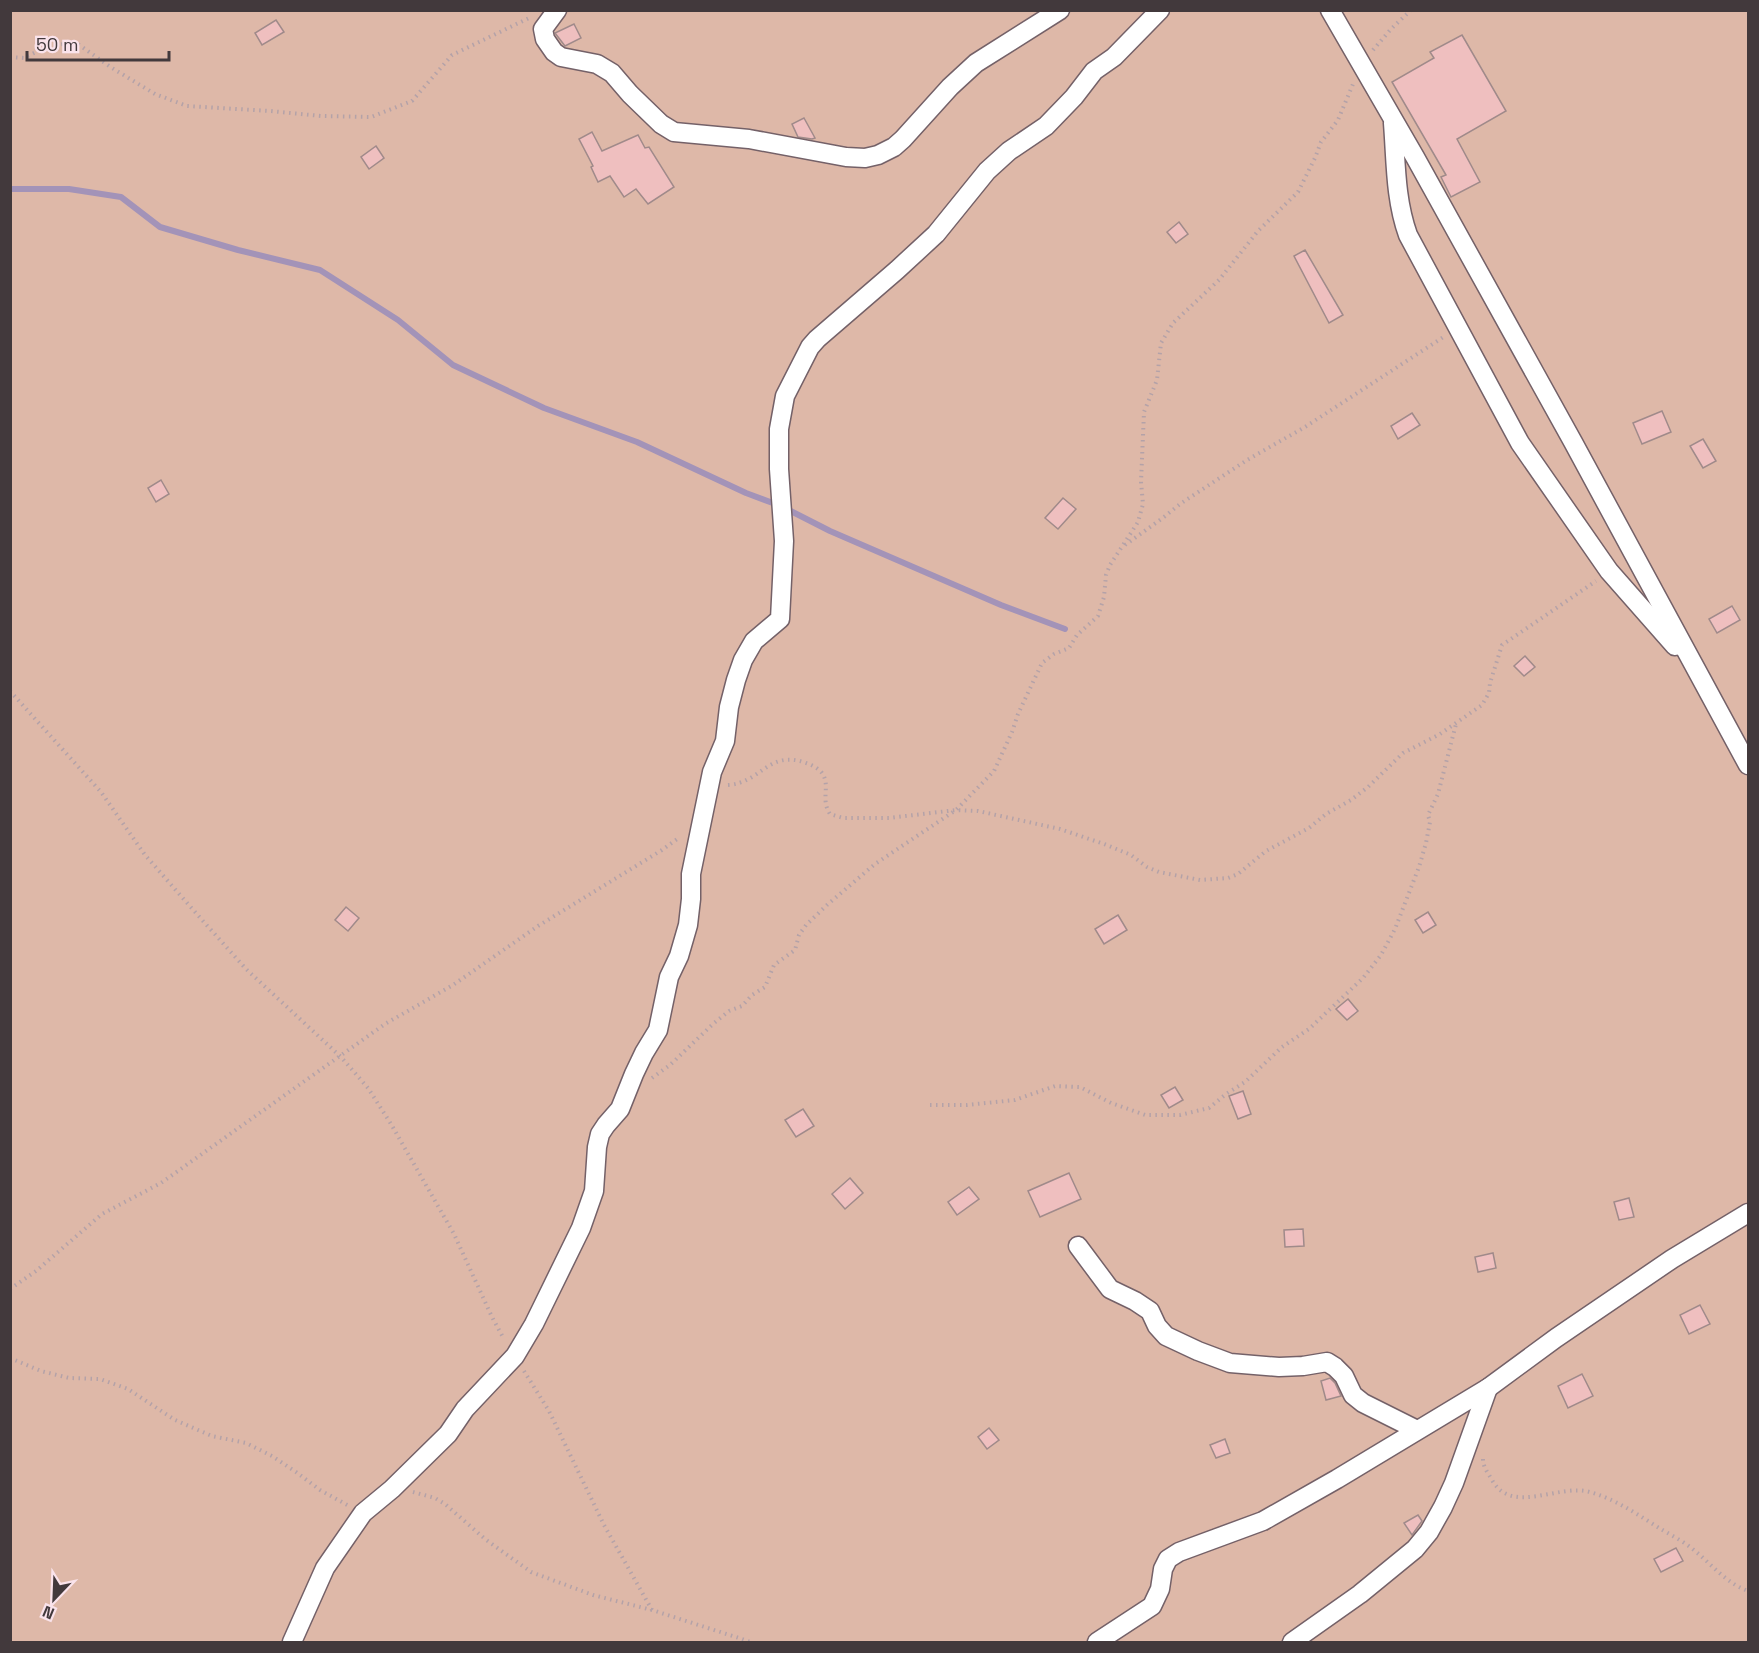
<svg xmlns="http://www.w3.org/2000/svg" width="1759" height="1653" viewBox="0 0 1759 1653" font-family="'Space Grotesk',sans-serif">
<rect width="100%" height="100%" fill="#fae3eb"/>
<rect fill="#deb8a8" x="11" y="11" width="1737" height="1631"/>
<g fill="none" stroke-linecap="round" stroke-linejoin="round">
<path stroke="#a393b8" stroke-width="6" d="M10,189H69L121,197L160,227L238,250L320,270L398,320L453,365L544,408L637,442L746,493L781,506L830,531L1001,605L1065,629"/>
</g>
<g fill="#efbfbf" stroke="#a08a8a" stroke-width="1.5">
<path d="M276,20L284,32L262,45L255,33Z"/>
<path d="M574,24L581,38L565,46L555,33Z"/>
<path d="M1462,35L1506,111L1457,139L1480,182L1451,197L1441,177L1446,175L1392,82L1434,58L1430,52Z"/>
<path d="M804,118L815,138L812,139L798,137L792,124Z"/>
<path d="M592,132L602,151L638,135L645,148L649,147L674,187L648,204L636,189L624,197L610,176L598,182L591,167L593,166L579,139Z"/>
<path d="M376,146L384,158L369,169L361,157Z"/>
<path d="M1179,222L1188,234L1176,243L1167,232Z"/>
<path d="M1305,250L1343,315L1329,323L1294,256Z"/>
<path d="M1662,411L1671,432L1642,444L1633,423Z"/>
<path d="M1412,413L1420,425L1398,439L1391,426Z"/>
<path d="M1703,439L1716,461L1703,468L1690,446Z"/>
<path d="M161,480L169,494L156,502L148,488Z"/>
<path d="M1063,498L1076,509L1058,529L1045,518Z"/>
<path d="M1732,606L1740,620L1717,633L1709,619Z"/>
<path d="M1525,656L1535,667L1524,676L1514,666Z"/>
<path d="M346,907L359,918L348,931L335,920Z"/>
<path d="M1428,912L1436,925L1423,933L1415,920Z"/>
<path d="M1118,915L1127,930L1104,944L1095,929Z"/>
<path d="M1348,999L1358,1011L1347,1020L1336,1009Z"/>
<path d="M1175,1087L1183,1100L1169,1108L1161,1095Z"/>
<path d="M1243,1091L1251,1114L1238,1119L1229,1096Z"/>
<path d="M803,1109L814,1126L796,1137L785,1120Z"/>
<path d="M1069,1173L1081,1199L1040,1217L1028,1191Z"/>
<path d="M850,1178L863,1193L845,1209L832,1194Z"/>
<path d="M969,1187L979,1199L957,1215L948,1202Z"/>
<path d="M1629,1198L1634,1217L1619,1220L1614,1202Z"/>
<path d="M1303,1229L1304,1246L1285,1247L1284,1230Z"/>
<path d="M1493,1253L1496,1268L1478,1272L1475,1257Z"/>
<path d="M1700,1305L1710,1324L1689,1334L1680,1315Z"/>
<path d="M1582,1374L1593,1396L1568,1408L1558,1386Z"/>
<path d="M1330,1378L1335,1383L1341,1396L1326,1400L1321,1381Z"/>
<path d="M989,1428L999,1440L987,1449L978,1437Z"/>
<path d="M1225,1439L1230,1453L1216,1458L1210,1445Z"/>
<path d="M1418,1515L1422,1521L1412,1535L1404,1523Z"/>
<path d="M1676,1548L1683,1561L1661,1572L1654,1559Z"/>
</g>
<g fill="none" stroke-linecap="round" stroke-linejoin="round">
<defs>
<g id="street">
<path d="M557,10L543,29L545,39L554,52L561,57L597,64L612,73L630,94L661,124L674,132L749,139L846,157L865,158L878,155L894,147L903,139L950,87L976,63L1060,10"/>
<path d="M1330,10L1415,157L1573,442L1748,765"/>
<path d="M1393,123C1396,161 1395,199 1408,235L1520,443L1609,571L1675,646"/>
<path d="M1078,1246L1110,1289L1135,1301L1150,1311L1157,1326L1166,1336L1198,1351L1230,1363L1279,1367L1303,1366L1327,1362L1335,1367L1344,1376L1353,1395L1363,1403L1417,1430"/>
<path d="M292,1642L325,1568L363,1513L392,1489L448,1434L465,1409L515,1356L534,1324L581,1228L594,1191L597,1147L600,1134L606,1125L620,1109L634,1074L644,1053L658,1030L669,977L679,956L688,925L691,899V874L712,772L725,741L729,707L736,680L743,660L754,641L780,619L784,541L779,469V429L785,396L810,347L817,339L897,270L936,234L987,171L1009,151L1046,126L1074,97L1094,71L1114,57L1160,10"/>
<path d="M1097,1642L1152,1606L1160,1589L1163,1569L1168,1559L1179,1552L1263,1521L1337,1479L1488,1388L1556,1338L1672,1259L1748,1213"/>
<path d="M1292,1642L1360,1594L1415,1549L1429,1532L1443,1507L1454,1483L1488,1388"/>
</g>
</defs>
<use href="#street" stroke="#746168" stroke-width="21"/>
<g stroke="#b4a2a8" stroke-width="4" stroke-dasharray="1.5 4.5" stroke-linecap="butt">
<path d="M1373,50L1391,29L1411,10"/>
<path d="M10,57L24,58L46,47L75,42L112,68L155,94L187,106L270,111L321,116L371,117L412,101L452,55L529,18"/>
<path d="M1125,545L1164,517L1180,504L1247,460L1305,427L1445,336"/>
<path d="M10,691L101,792L145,855L203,921L246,969L341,1057L368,1088L391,1124L454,1234L492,1317L504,1339"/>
<path d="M728,785C761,783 769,749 806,763C812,765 818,768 822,773C831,786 820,799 830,814L843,818H889L956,810L978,811L1060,829L1104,844L1131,855L1147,867L1159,872L1200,880L1228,878L1238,874L1266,851L1309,828L1326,814L1351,800L1368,787L1403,753L1440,734L1482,705L1489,693L1490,683L1502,645L1596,581"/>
<path d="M652,1078L670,1065L714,1023L729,1011L742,1006L752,995L765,987L774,965L795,950L799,935L806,925L827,905L875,864L956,810L994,771L1012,732L1018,714L1042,663L1054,654L1069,648L1077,635L1098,616L1104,597L1106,575L1110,565L1138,522L1143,504L1141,482L1144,412L1157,380L1161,343L1173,323L1219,280L1258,231L1298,192L1315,158L1321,142L1338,120L1353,84"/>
<path d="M930,1105H967L1015,1100L1055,1086L1080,1087L1111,1103L1145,1115H1180L1209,1108L1226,1094L1245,1082L1282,1047L1309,1029L1363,978L1381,955L1395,929L1419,867L1426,843L1430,822L1428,815L1438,794L1456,724"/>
<path d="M10,1289L36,1271L102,1214L161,1183L385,1024L453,985L538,926L662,850L680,837"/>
<path d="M10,1358L41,1371L69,1378L100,1379L128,1389L175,1420L212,1436L246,1443L272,1456L296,1472L320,1490L349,1506"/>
<path d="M524,1371L549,1411L604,1525L652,1610"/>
<path d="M1483,1459C1483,1467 1488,1473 1492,1480C1512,1516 1559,1483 1590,1492C1615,1499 1637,1514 1659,1528C1669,1534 1681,1540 1690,1547C1710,1562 1724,1582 1748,1591"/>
<path d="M413,1492L435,1498L445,1504L485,1539L531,1572L593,1595L652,1610L742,1639L750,1642"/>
</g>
<use href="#street" stroke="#fff" stroke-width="18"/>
</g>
<rect width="1759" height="1653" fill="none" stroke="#42393c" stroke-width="24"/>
<g transform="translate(54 1599) rotate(203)" stroke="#fae3eb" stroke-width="4.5" paint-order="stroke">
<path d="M0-4.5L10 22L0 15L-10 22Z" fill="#42393c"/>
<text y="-9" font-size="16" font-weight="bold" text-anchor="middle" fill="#42393c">N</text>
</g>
<path d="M27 51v9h142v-9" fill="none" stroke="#42393c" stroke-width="3"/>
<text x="36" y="51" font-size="18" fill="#42393c" stroke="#fae3eb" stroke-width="4.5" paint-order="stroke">50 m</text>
</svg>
